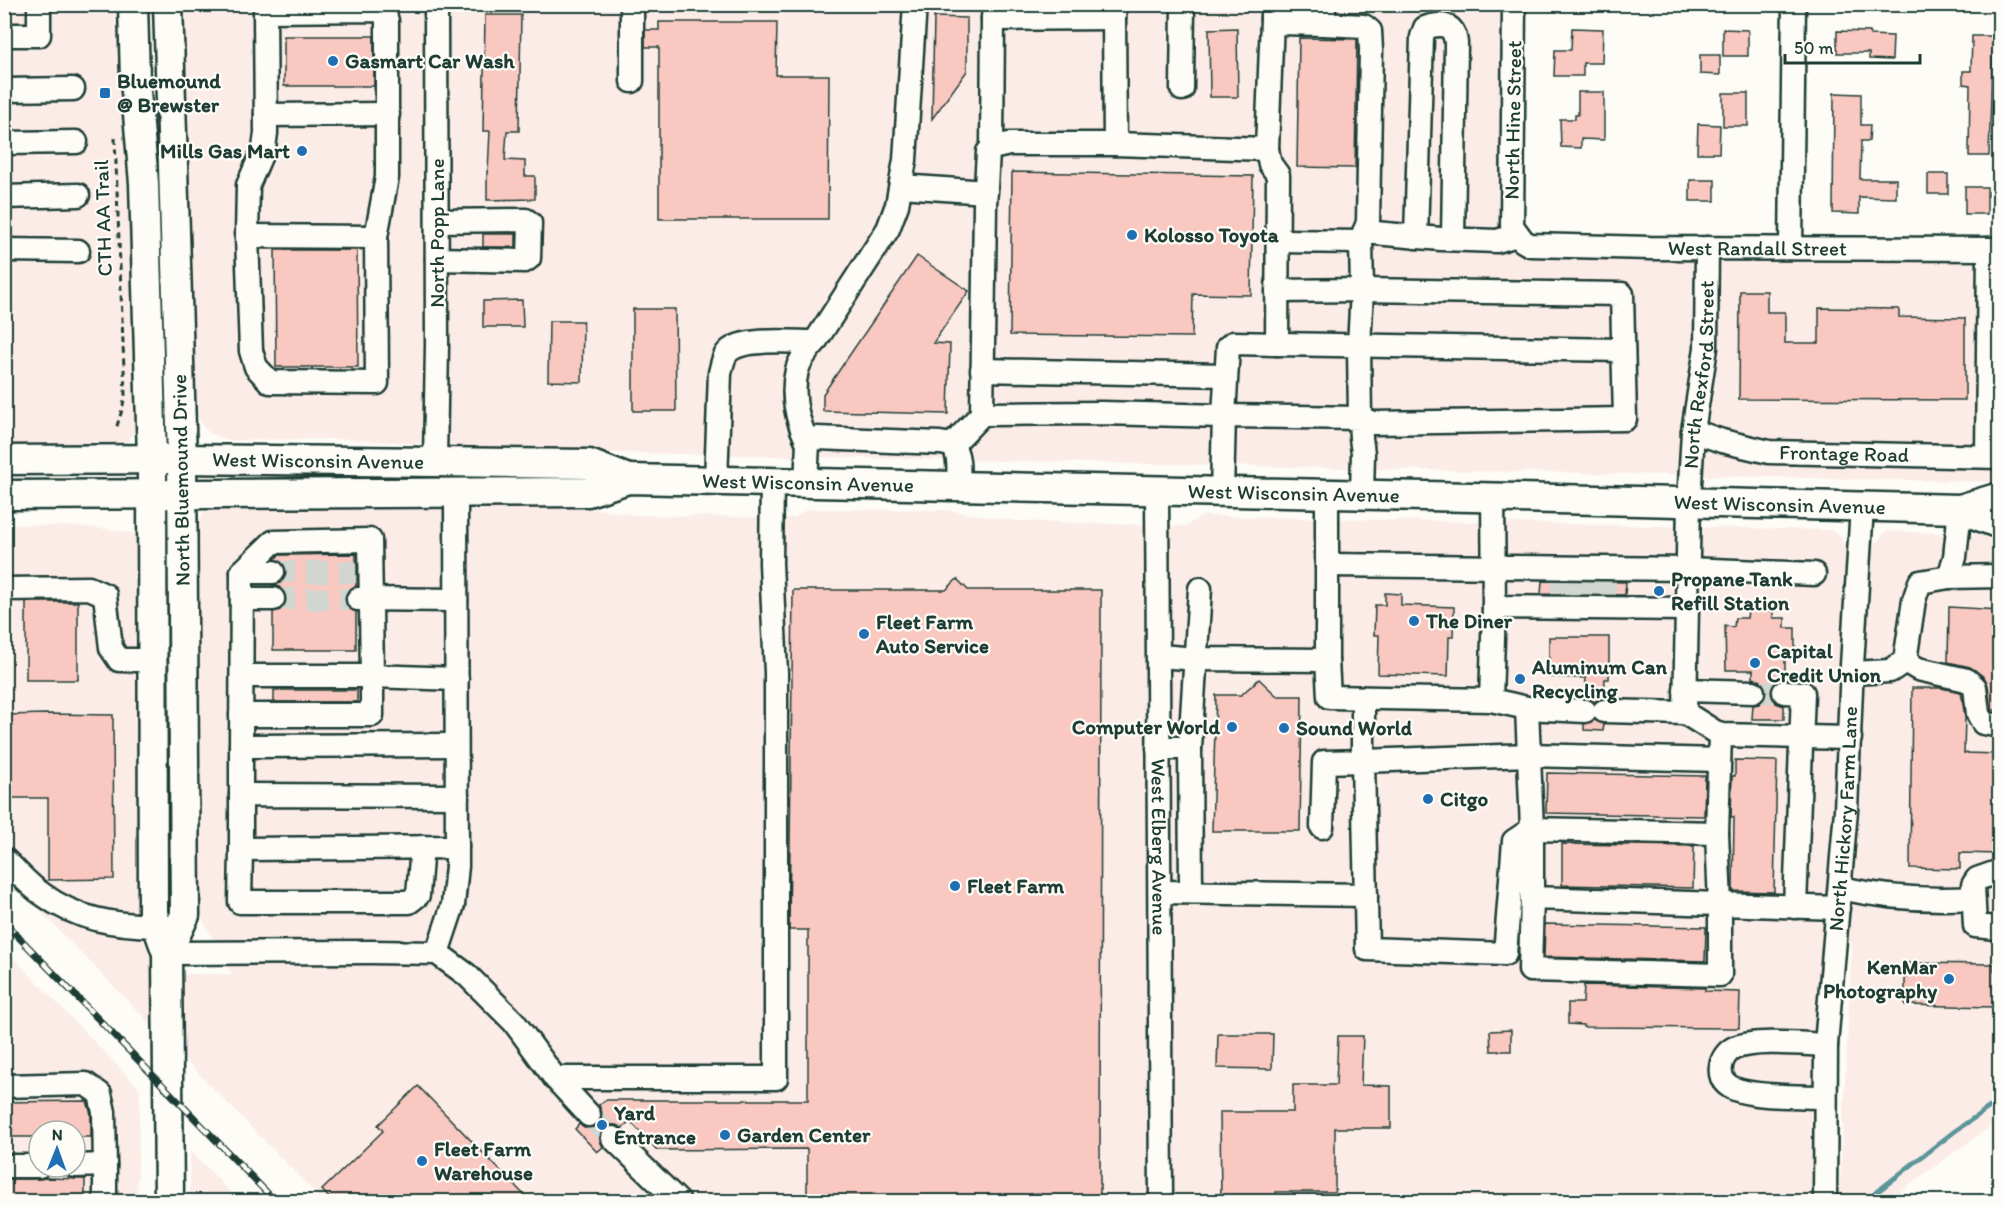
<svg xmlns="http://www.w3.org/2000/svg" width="2004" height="1206" viewBox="0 0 2004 1206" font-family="Itim,sans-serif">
<rect width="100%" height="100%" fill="#fdfcf7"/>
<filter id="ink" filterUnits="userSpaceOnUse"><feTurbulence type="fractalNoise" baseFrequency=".0167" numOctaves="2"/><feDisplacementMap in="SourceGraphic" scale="12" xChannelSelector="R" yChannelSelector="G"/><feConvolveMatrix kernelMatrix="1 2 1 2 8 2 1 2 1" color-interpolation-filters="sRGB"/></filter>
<g filter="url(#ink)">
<g fill="#fcece7" fill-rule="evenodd">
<path d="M4,5H133L138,426L126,444L102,450L5,451Z"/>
<path d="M184,5H1496L1503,16L1500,227L1511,247L1529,256L1999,255V482L533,451L344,439L227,440L211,434L202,426L193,403L182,18Z"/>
<path d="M554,503L637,515L794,518L808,509L947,510L1016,521L1186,526L1202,516H1217L1830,530L1839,534L1846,547L1857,591L1875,545L1886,531L1999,535V1120L1887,1201H1839L1852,943H1835L1825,1201H323L5,875L4,524L89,527L136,533L140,937L168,974H231L200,914L195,887L194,533L197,523L205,512L212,507Z"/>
<path d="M4,948L140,1089L137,1201H5ZM39,1131H75V1167H39Z"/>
<path d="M190,1150L239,1201H190Z"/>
</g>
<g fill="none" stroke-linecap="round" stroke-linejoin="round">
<path stroke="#5b959c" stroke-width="5" d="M1864,1202L1955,1131L2000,1100"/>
</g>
<g fill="#f8c8c1" stroke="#1f3d34" stroke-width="1.5">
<path d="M485,15H521L519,131H507L505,160L525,161V176H535V199L487,200V171H488L490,131H483Z"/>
<path d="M934,17L967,18V71L932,119Z"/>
<path d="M659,22H777L776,75H829L828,219H659V47H645V30H659Z"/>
<path d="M1237,28L1238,97H1210L1209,29Z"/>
<path d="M1572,28L1603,29L1602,63H1583V76H1554L1555,50H1571Z"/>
<path d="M1723,29L1748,30V56H1723Z"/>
<path d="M1837,31L1870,32V35L1893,36L1892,60L1869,59V53H1837Z"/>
<rect x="284" y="36" width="90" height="50"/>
<path d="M1972,36H1993L1989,156H1969L1970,85L1963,84V71H1971Z"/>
<path d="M1299,38L1357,39L1355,168L1297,167Z"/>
<path d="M1700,55H1720V75L1700,74Z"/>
<path d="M1578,92H1604V140L1581,139V148L1561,147L1560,119H1575V115H1578Z"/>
<rect x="1723" y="93" width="25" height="33"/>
<path d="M1834,93L1861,94V125H1870L1869,141H1861L1860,179H1896V198L1859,197V214L1833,213Z"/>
<path d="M1698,124L1720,125L1719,153H1697Z"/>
<path d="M1012,172L1253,176L1251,295L1193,294L1192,337L1010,335Z"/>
<rect x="1928" y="174" width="20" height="20"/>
<rect x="1690" y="180" width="25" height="21"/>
<rect x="1965" y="187" width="22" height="27"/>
<rect x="483" y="234" width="33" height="13"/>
<path d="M275,250H357L358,367H276Z"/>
<path d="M917,256L969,291L933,343L950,344L948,414L823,411V394Z"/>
<path d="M1740,291H1767V312H1785V343H1819V308L1899,309V317L1965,318V400L1739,399Z"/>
<path d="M522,300L523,327H483V301Z"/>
<path d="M633,309H675L676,411H633Z"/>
<path d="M549,321H583L582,382L548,381Z"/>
<path d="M356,554V586L347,592L345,599L347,606L356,612V650H273V612L280,610L284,606L286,600L284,592L279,587L273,585L280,583L284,579L286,573L284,565L275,559L279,555Z"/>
<path d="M957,579L968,590H1101L1100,1196L807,1197V1149L657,1150L630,1121L622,1128L616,1125H610L604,1128L600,1135V1141L603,1147L597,1152L575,1129L579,1124L584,1128H591L599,1124L602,1120V1113L599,1105L605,1100H808V930H789L793,590H946Z"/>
<path d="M1542,581L1626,582L1625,595L1541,594Z"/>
<path d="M1385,593L1401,594V605L1454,607L1453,637H1449L1448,676L1378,674L1379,635H1374L1375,605H1385Z"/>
<rect x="26" y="602" width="52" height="78"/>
<path d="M1753,604H1768V611H1773V618H1785V628H1795V656H1785V679L1777,680L1773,684L1771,691L1772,698L1776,703L1784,706V719H1752L1753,705L1759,704L1764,700L1766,693L1765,686L1761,681L1753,678V670H1726L1725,626L1734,627L1735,618H1747L1748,610H1753Z"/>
<path d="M1949,607L2000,610V710H1991L1988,686L1984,677L1970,667L1948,662Z"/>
<path d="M1549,637H1609V679H1605L1604,698L1594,702L1585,697L1586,678L1549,677Z"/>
<path d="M1259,679L1277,696H1302L1300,831H1212L1216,695H1241Z"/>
<path d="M1912,688H1941L1961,692L1965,717L1964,753L2000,754V854L1960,853V869L1910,868Z"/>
<rect x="274" y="690" width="83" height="12"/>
<path d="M47,714L113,715L114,879L48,880V798H4V715Z"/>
<path d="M1595,720L1604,724L1603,731L1584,730V724Z"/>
<path d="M1735,760L1777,761L1774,892L1733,891L1734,817H1731L1732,776H1735Z"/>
<path d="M1547,773L1705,776L1704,816L1546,813Z"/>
<path d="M1562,844L1694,846L1693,888L1562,885Z"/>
<path d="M1545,924L1706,927L1705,961L1544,957Z"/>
<path d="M1905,963L1994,964V971H2000V986H1994V1007L1905,1005Z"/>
<path d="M1584,985L1705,988V991L1740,992L1739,1028L1583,1027V1025L1568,1024V1003H1583Z"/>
<path d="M1511,1030V1051H1491L1490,1031Z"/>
<path d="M1218,1034H1273L1272,1069L1217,1068Z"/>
<path d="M1338,1036H1363L1361,1085L1391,1086V1128H1335V1192H1276V1202H1221L1220,1112H1293V1085H1336Z"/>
<path d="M418,1086L531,1202H333L322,1190L383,1131L378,1125Z"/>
<path d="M87,1101L91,1114V1137H75V1131H39V1137H4V1102Z"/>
<path d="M46,1178L85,1179V1202H4V1179H39Z"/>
</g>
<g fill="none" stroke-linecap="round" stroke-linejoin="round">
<g stroke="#d1d6d0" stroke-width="22" stroke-dasharray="22 11" stroke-linecap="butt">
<path d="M273,572H356"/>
<path d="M1562,597V577"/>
<path d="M1582,597L1583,577"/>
<path d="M1605,597V578"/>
<path d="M273,599H356"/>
<path d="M1753,692H1784"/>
<path d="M589,1115L613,1138"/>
</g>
<defs>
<g id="minor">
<path d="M632,4V81"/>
<path d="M994,4L993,19L1114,18L1115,4"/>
<path id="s1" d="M1514,4L1512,226L1523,241L1530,245L1650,248L2000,249"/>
<path d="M1272,6V19L1278,23L1324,24"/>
<path d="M1114,18L1115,144"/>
<path d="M4,35H39V4"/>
<path d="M1182,89L1183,4"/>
<path d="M4,90L73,89"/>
<path d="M266,115L388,114"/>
<path d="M4,143L76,142"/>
<path d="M992,148L993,19"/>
<path d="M1267,149L1272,19"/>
<path d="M901,186L986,192"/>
<path d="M4,197L78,195"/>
<path d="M1364,232L1441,239L1497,241L1517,235"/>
<path d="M247,236L248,185L264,148L266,133L265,11L378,10L385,14L387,21V177L376,237"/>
<path d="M247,236L376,237L377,383L270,382L256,367L251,351Z"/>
<path d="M1416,237L1422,37L1425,28C1442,22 1454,24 1456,43L1453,239"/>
<path d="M1278,241L1361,242"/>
<path d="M1791,247L1794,4"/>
<path d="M4,250L78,251"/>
<path d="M437,259L525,261L529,258L530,223L526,220L437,221"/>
<path d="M1277,291L1362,290L1622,294L1625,419L1373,423L1360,418L1359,346L1362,290L1361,242L1368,222L1371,50L1370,31L1364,26L1324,24V4"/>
<path d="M1277,344L1623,350"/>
<path d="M982,370L1225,375"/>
<path id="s2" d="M1693,431L1722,441L1769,452L2000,457"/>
<path d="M808,443C797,421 791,395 797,370C800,359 808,350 815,342L888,229L897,205L905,160L915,4"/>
<path d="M952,445L982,414L985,205L988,152L992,148L1009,144H1115L1267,149L1270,164L1278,175L1277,344L1233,343L1228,347L1224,416L1101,413L982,414"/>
<path d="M1987,456L1989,249"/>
<path d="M435,461L437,345L436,4"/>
<path d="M716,481L720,373C722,366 723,356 729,351C744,337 794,342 815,342"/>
<path d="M806,483L808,443L811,439L817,438L940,443L952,445C961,456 958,473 958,486"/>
<path id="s3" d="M1157,491L1161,1202"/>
<path d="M1222,493L1224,416L1360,418L1361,438L1363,453L1362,495"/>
<path d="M1327,494V660L1329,697L1491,700L1494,607L1493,497"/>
<path d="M1327,565L1687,569L1814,574"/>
<path d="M242,572H273"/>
<path d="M1949,577L2000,576"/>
<path d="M4,589L89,588L105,595L111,648L119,660H152"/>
<path d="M242,599H273"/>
<path d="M358,599L456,600"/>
<path d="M1494,607L1686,609"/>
<path d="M1159,656L1197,659L1327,660"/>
<path d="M1905,661L1918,669L1967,680L1975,687L1978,714L1983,723L2000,726"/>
<path d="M1852,673L1890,671L1905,661L1914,600L1920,582L1949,577L1955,557L1960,509"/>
<path d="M1685,690L1753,692"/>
<path d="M1784,692L1803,693L1795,907"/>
<path d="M1491,700L1527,708L1585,711"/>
<path d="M1527,708L1532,829V898L1720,904V975L1530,970L1532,898"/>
<path id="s4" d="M1604,711L1685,713L1689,502L1693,431L1706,348L1707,248"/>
<path d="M1685,713L1720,735L1850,738"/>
<path d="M241,715H372V676H242"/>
<path d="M1720,735L1717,833L1720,904L1838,908"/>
<path d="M456,745L241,746L242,572L273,542L370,540L372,676L457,679"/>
<path d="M1158,748H1190L1200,589"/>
<path d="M1190,748L1191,891"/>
<path d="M241,795V746"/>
<path d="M1322,827L1324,762L1363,761V698"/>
<path d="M1717,833L1532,829L1514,841L1505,954L1367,949L1363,761L1529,755L1719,760"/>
<path d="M457,847L241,849V795L457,796"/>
<path d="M241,849L240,902H409L418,895L422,847"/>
<path d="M4,859C17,871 28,885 42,894C77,920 115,925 157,926"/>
<path d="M1840,888C1886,898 1926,901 1973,898"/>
<path d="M1160,892L1366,895"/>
<path d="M1998,928L1975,926L1973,885L1977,879L2000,871"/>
<path d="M167,953L371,952L437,953L467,975L514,1022L555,1078L589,1115"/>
<path d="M437,953L453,905L457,866L456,492"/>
<path d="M555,1078H776V673L771,563L772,482"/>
<path d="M4,1086L86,1084L100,1094L104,1112L105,1165"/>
<path d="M1825,1097C1803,1096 1746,1098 1729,1086C1715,1077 1720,1055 1734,1048C1755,1039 1803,1044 1826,1045"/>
<path d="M613,1138L679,1202"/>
<path d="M4,1166H39"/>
<path d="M75,1166L105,1165V1202"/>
<path id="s5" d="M1825,1202L1826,1045L1846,810L1852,665L1862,507"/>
</g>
<g id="major">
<path d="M133,4L135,80L144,183L152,459L153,914L167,953L169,1202"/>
<path id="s6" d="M4,460L182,459L589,464L628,479"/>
<path id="s7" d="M4,495L588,492L628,479L1518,498L1960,509L2000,497"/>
<path d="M1960,509L2000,524"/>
<path d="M167,953L185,915L182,459L168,4"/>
</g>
</defs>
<use href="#minor" stroke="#1f3d34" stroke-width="27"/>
<use href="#major" stroke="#1f3d34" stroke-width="33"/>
<path stroke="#1f3d34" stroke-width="3" stroke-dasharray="6 4.5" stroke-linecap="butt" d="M115,138L125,395L122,410L116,429"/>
<use href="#minor" stroke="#fdfcf7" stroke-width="22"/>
<use href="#major" stroke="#fdfcf7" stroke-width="28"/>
<defs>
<path id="rail" d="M4,922L276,1202"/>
</defs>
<use href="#rail" stroke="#1f3d34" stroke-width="7"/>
<use href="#rail" stroke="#fdfcf7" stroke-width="4.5" stroke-dasharray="14" stroke-linecap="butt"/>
</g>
</g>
<g fill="#1f6fb2" stroke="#fdfcf7" stroke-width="2">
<circle cx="333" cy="61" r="6"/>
<rect x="99" y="87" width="12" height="12" rx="3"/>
<circle cx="302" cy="151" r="6"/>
<circle cx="1132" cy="235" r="6"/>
<circle cx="1659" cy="591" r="6"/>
<circle cx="1414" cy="621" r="6"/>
<circle cx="864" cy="634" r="6"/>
<circle cx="1755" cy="663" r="6"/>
<circle cx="1520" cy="679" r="6"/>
<circle cx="1232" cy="727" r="6"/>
<circle cx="1284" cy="728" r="6"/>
<circle cx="1428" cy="799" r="6"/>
<circle cx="955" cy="886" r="6"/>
<circle cx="1949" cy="979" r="6"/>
<circle cx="602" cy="1125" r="6"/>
<circle cx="725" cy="1135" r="6"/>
<circle cx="422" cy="1161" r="6"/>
</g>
<g text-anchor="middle" stroke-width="4.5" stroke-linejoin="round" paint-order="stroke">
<g font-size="21" font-weight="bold" fill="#1f3d34" stroke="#fdfcf7" text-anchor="start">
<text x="345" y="68">Gasmart Car Wash</text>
<text x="117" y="88">Bluemound<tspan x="117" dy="24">@ Brewster</tspan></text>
<text x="290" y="158" text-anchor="end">Mills Gas Mart</text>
<text x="1144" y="242">Kolosso Toyota</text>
<text x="1671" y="586">Propane Tank<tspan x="1671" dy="24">Refill Station</tspan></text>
<text x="1426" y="628">The Diner</text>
<text x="876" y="629">Fleet Farm<tspan x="876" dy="24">Auto Service</tspan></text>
<text x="1767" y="658">Capital<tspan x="1767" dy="24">Credit Union</tspan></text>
<text x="1532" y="674">Aluminum Can<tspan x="1532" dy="24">Recycling</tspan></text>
<text x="1220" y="734" text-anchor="end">Computer World</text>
<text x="1296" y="735">Sound World</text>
<text x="1440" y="806">Citgo</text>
<text x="967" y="893">Fleet Farm</text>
<text x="1937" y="974" text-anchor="end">KenMar<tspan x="1937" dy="24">Photography</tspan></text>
<text x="614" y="1120">Yard<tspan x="614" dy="24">Entrance</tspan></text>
<text x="737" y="1142">Garden Center</text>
<text x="434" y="1156">Fleet Farm<tspan x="434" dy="24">Warehouse</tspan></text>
</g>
<g font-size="21" fill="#1f3d34" stroke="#fdfcf7">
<text transform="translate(1513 120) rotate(-89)" y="7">North Hine Street</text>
<text transform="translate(103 218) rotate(-92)" y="7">CTH AA Trail</text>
<text transform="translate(437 233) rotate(-90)" y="7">North Popp Lane</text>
<text dy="7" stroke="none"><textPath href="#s1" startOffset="476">West Randall Street</textPath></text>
<text dy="7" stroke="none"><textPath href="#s4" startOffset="420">North Rexford Street</textPath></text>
<text dy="7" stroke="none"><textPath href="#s2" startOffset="154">Frontage Road</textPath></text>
<text dy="7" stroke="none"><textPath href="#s6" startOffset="314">West Wisconsin Avenue</textPath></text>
<text transform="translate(181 480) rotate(-91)" y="7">North Bluemound Drive</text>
<text dy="7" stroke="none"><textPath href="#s7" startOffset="806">West Wisconsin Avenue</textPath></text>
<text dy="7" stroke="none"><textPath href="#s7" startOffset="1292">West Wisconsin Avenue</textPath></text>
<text dy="7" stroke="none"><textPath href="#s7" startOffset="1778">West Wisconsin Avenue</textPath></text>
<text dy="7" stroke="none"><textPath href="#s5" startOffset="384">North Hickory Farm Lane</textPath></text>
<text dy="7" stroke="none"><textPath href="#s3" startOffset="356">West Elberg Avenue</textPath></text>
</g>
</g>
<rect width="2004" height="1206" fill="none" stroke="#fdfcf7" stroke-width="24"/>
<rect x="12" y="12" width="1980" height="1182" fill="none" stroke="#1f3d34" stroke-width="2" filter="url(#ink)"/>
<g transform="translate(57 1149) rotate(1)"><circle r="28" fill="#fdfcf7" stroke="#a4b0a9" stroke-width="1.5"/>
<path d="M0-4.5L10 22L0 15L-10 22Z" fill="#1f6fb2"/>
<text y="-9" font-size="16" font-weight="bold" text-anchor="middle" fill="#1f3d34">N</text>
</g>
<path d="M1785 54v9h135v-9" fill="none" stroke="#1f3d34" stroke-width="3"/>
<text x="1794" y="54" font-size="18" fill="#1f3d34" stroke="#fdfcf7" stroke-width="4.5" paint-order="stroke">50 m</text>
</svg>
